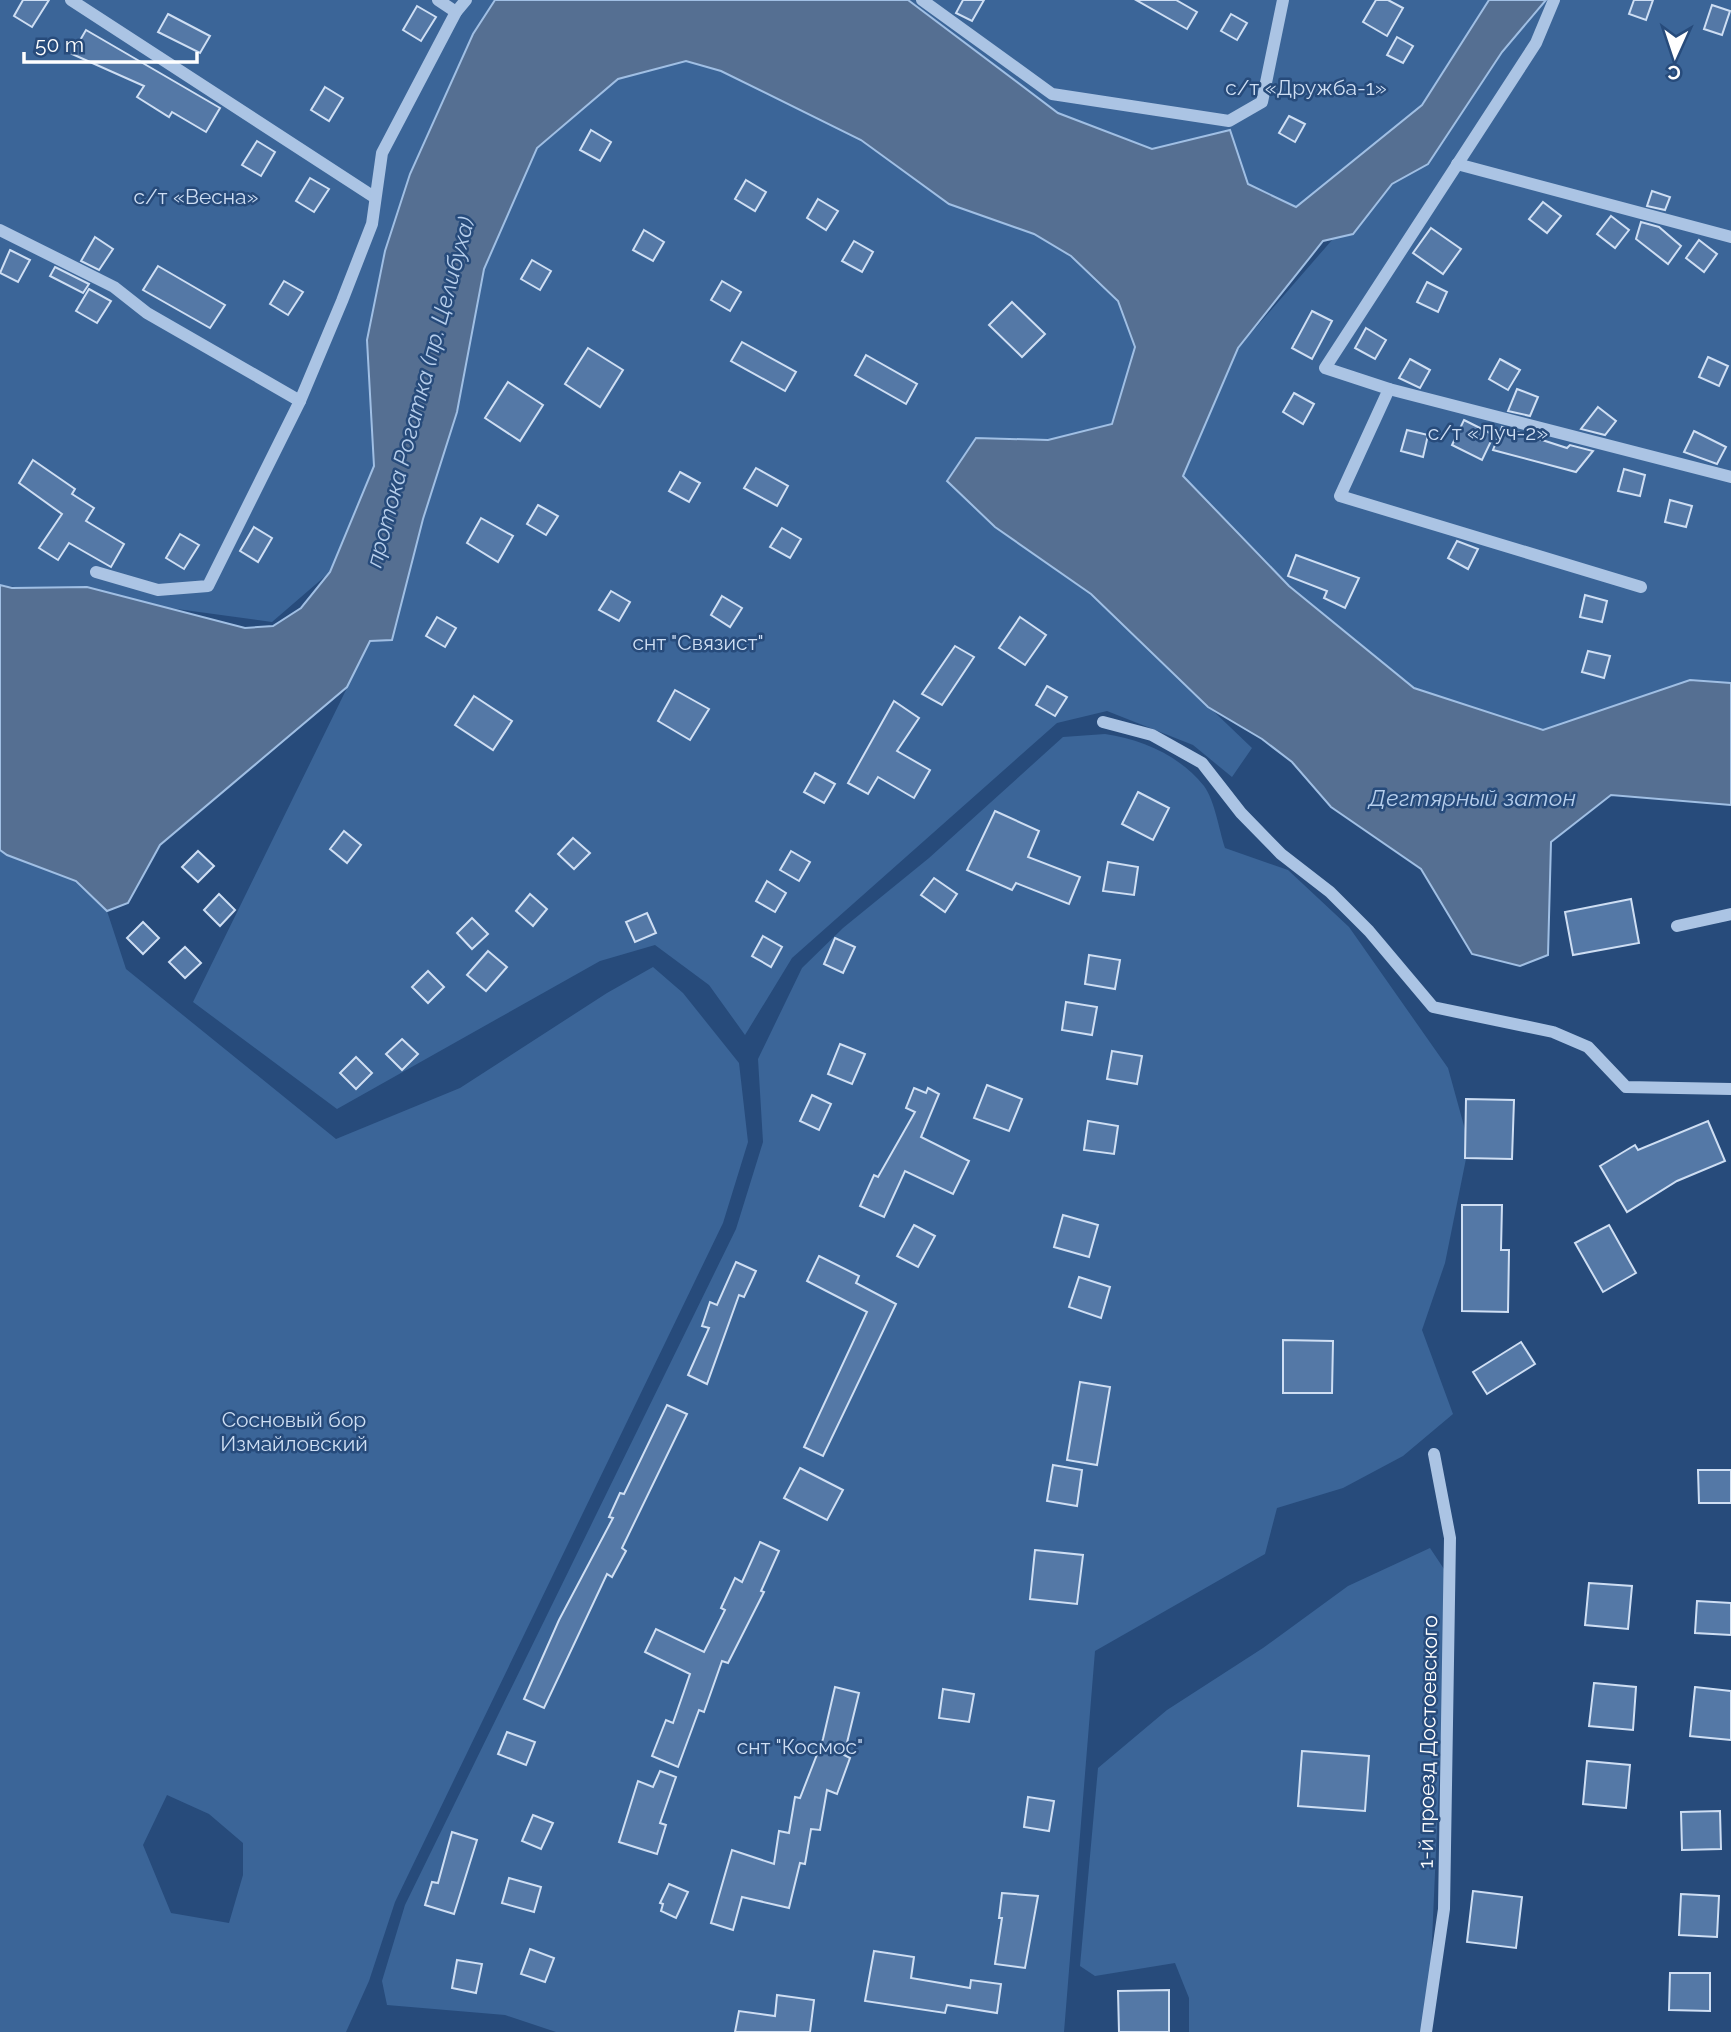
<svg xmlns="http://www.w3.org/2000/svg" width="1731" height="2032" viewBox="0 0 1731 2032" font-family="Raleway,sans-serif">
<rect width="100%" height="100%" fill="#274b7b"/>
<g fill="#3b6598" fill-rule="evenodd">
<path d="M0,0H495L473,34L410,174L367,340L374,465L330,572L272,622L0,585Z"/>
<path d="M908,0H1497L1422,105L1296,208L1248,184L1230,131L1152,149L1058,113Z"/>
<path d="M1541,0H1731V683L1690,680L1543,730L1414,688L1289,586L1183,476L1238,348Z"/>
<path d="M686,61L721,71L782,100L861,140L949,204L1034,234L1071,256L1118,301L1135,347L1112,424L1048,440L976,438L995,527L1091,594L1252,748L1232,777L1193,745L1107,711L1057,723L792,958L745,1035L709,985L655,945L600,961L337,1109L193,1002L370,641L392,639L423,519L457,412L484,269L537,148L618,79Z"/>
<path d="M1105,734C1142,739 1180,756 1204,786C1215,801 1219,830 1225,848L1288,870L1349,927L1448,1068L1469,1144L1445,1263L1422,1330L1453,1414L1403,1456L1343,1488L1277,1508L1265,1554L1095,1651L1064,2032H556L505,2015L387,2005L382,1981L405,1905L736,1229L763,1142L758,1059L802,968L843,928L929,858L1063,737Z"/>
<path d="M0,850L76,881L107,911L126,969L336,1139L460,1088L607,993L653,967L683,993L739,1063L748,1142L723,1223L395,1902L369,1981L346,2032H0ZM167,1795L209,1814L243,1843V1875L229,1923L171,1913L143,1845Z"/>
<path d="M1430,1548L1444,1569L1446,1623L1428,2032H1189V1998L1175,1963L1095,1976L1080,1966L1098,1768L1167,1710L1263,1648L1348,1586Z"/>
</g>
<path fill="#556f92" stroke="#a0bfe4" stroke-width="2" d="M495,0H908L1058,113L1152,149L1230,130L1248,184L1296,207L1422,105L1489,0H1546L1502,52L1428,164L1392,184L1353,234L1323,241L1238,348L1183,476L1289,586L1414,688L1543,730L1690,680L1731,683V805L1611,795L1551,842L1548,955L1520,966L1472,954L1421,869L1331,807L1292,762L1262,739L1208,707L1091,594L995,527L947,481L976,438L1048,440L1112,424L1135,347L1118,301L1071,256L1034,234L949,204L861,140L721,71L686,61L618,79L537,148L484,269L457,412L423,519L392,640L370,641L347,687L160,845L128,903L107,911L76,881L7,855L0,850V585L12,588L87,587L245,628L273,626L301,608L330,572L374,466L367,340L385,251L410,174L473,34Z"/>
<g fill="#5478a6" stroke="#cedef3" stroke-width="2">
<path d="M23,0H49L32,27L14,16Z"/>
<path d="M963,0H984L972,21L956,13Z"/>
<path d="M1136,0H1176L1197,12L1187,29Z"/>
<path d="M1376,0H1388L1403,8L1387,36L1363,22Z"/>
<path d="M1634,0H1653L1646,20L1629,14Z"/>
<path d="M1712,5L1730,11L1722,35L1704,29Z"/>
<path d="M417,6L436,17L421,41L403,30Z"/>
<path d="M168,14L210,36L200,53L158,32Z"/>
<path d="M1231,14L1247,23L1237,40L1221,31Z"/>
<path d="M86,30L220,108L206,132L172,112L169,117L137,97L144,86L72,54Z"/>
<path d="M1397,37L1413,46L1403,63L1387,55Z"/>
<path d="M325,87L343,98L329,121L311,110Z"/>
<path d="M1289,116L1305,124L1295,142L1279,133Z"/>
<path d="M591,130L611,142L600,161L580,150Z"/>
<path d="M257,141L275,152L261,176L242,165Z"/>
<path d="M310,178L329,189L314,212L296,201Z"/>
<path d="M746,180L766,192L755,211L735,199Z"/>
<path d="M1652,191L1670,197L1665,210L1647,206Z"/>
<path d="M818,199L838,211L826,230L807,218Z"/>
<path d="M1543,202L1561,216L1547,233L1529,219Z"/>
<path d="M1611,216L1629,230L1615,248L1597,234Z"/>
<path d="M1641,222L1659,227L1681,246L1668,264L1636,239Z"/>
<path d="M1431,228L1461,249L1443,274L1413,253Z"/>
<path d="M644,230L664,242L653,261L633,250Z"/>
<path d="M95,237L113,249L99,270L81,261Z"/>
<path d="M1699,240L1717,254L1704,272L1686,258Z"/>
<path d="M854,241L873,252L862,272L842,261Z"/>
<path d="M10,250L30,260L18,282L0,273Z"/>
<path d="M532,260L551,271L540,290L521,279Z"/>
<path d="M158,266L225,305L210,328L143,290Z"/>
<path d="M55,267L89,284L83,293L50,276Z"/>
<path d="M284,281L303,292L288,315L270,304Z"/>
<path d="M722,281L741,292L730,311L711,300Z"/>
<path d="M1427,282L1447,292L1438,312L1417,302Z"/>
<path d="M89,289L111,301L97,323L76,311Z"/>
<path d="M1012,302L1045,334L1022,357L989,325Z"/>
<path d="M1312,311L1332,321L1312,359L1292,348Z"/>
<path d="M1366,328L1386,340L1375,359L1355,348Z"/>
<path d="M742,342L796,372L785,391L731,361Z"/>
<path d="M588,348L623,370L600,407L565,384Z"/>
<path d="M866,355L917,384L906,404L855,375Z"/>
<path d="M1708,357L1728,366L1719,386L1699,377Z"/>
<path d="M1410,359L1430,370L1420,388L1399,378Z"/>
<path d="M1500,359L1520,370L1508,390L1489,379Z"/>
<path d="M508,382L543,405L520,441L485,418Z"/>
<path d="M1517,389L1538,397L1530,416L1508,411Z"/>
<path d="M1294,393L1314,404L1303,424L1283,412Z"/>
<path d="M1598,407L1616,421L1605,435L1581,429Z"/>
<path d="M1464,420L1494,435L1482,460L1452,445Z"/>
<path d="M1502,427L1567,448L1570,445L1593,451L1576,472L1493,450Z"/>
<path d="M1407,430L1428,435L1423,457L1401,451Z"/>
<path d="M1694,431L1726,447L1717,464L1684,452Z"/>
<path d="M33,460L75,489L72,494L94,508L86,521L124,544L111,567L69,543L58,560L39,548L62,514L19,483Z"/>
<path d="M756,468L788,486L777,506L744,488Z"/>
<path d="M1624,469L1645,475L1640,496L1618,491Z"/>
<path d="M680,472L700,483L689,502L669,491Z"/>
<path d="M1670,500L1692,506L1686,527L1665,522Z"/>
<path d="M538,505L558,516L546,535L527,524Z"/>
<path d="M481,518L513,536L498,562L467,543Z"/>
<path d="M254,527L272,538L258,562L240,551Z"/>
<path d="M782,528L801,539L790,558L770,547Z"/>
<path d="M180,534L199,545L184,569L166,558Z"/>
<path d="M1457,541L1478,549L1468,569L1448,558Z"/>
<path d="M1296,555L1359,578L1345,608L1324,598L1327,591L1288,576Z"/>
<path d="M611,591L630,602L619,621L599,610Z"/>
<path d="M1585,595L1607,601L1602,622L1580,617Z"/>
<path d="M722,596L742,608L730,627L711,615Z"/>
<path d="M437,617L456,628L445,647L426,636Z"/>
<path d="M1020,617L1046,635L1025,665L999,648Z"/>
<path d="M955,646L974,657L942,705L922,694Z"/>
<path d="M1588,651L1610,656L1604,678L1582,672Z"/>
<path d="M1047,686L1067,697L1055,716L1036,705Z"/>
<path d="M675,690L709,709L690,740L658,721Z"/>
<path d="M474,696L512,721L493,750L455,725Z"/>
<path d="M894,701L919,718L897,751L930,770L914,798L878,777L868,794L848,783Z"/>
<path d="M815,773L835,784L824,803L804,792Z"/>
<path d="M1138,792L1169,808L1153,840L1122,824Z"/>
<path d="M995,811L1039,831L1028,857L1080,877L1069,904L1016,883L1012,890L967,870Z"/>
<path d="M344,831L361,845L347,863L330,849Z"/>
<path d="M573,838L590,853L574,869L558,854Z"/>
<path d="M198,851L214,866L198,882L182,867Z"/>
<path d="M791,851L810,862L799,881L780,870Z"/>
<path d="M1108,862L1138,867L1134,895L1103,891Z"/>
<path d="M934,878L957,894L945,912L921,895Z"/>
<path d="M767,881L786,893L775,912L756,901Z"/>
<path d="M219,894L235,910L220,926L204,910Z"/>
<path d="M530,894L547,909L533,926L516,911Z"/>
<path d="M1631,899L1639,943L1573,955L1565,912Z"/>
<path d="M647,913L656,933L635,942L626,922Z"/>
<path d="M472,918L488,934L472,949L457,933Z"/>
<path d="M143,922L159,938L143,954L127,938Z"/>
<path d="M763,936L782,947L771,967L752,956Z"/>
<path d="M835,938L855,947L843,973L824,964Z"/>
<path d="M185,947L201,963L185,978L169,962Z"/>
<path d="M488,951L507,967L486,991L467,975Z"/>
<path d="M1089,955L1120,960L1115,989L1085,984Z"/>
<path d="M428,971L444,987L428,1003L412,987Z"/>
<path d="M1066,1002L1097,1007L1092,1035L1062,1030Z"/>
<path d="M402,1039L418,1054L402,1070L386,1054Z"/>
<path d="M840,1044L865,1054L852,1084L828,1074Z"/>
<path d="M1112,1051L1142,1056L1137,1084L1107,1079Z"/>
<path d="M356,1057L372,1073L356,1089L340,1073Z"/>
<path d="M987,1085L1022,1099L1009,1131L974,1118Z"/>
<path d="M914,1088L926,1093L928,1088L939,1094L921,1137L969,1161L953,1194L905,1171L884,1217L860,1206L874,1175L878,1177L915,1112L906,1108Z"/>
<path d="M812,1095L831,1104L819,1130L800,1121Z"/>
<path d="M1466,1099L1514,1100L1512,1159L1465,1158Z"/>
<path d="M1088,1121L1118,1126L1114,1154L1084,1150Z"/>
<path d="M1708,1121L1725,1161L1677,1181L1627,1212L1600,1166L1635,1145L1638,1150Z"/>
<path d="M1462,1205H1502L1501,1250H1509L1508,1312L1462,1311Z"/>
<path d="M1063,1215L1098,1225L1089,1257L1054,1247Z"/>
<path d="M914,1225L935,1236L918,1267L897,1256Z"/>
<path d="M1609,1225L1636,1273L1603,1292L1575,1243Z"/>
<path d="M819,1256L859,1276L856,1283L896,1304L823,1456L804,1447L867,1312L807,1281Z"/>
<path d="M736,1262L756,1271L744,1297L739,1295L707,1384L688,1375L709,1328L702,1326L710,1302L717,1305Z"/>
<path d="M1079,1277L1110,1287L1101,1318L1069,1307Z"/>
<path d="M1283,1340L1333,1341L1332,1393H1283Z"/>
<path d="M1521,1342L1535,1364L1487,1394L1473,1372Z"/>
<path d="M1080,1382L1110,1387L1097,1465L1067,1460Z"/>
<path d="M667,1405L687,1414L622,1548L626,1551L612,1577L607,1574L544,1708L524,1699L559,1620L613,1518L609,1517L620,1493L624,1494Z"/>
<path d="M1053,1465L1082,1470L1077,1506L1047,1501Z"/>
<path d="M800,1468L843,1490L827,1520L784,1498Z"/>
<path d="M1698,1470H1731V1503H1699Z"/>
<path d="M760,1542L779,1551L761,1591L764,1592L728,1663L722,1661L704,1712L699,1710L678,1767L652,1756L666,1720L673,1723L690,1674L645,1652L656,1629L704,1652L725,1610L721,1608L735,1578L742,1582Z"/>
<path d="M1035,1550L1083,1555L1077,1604L1030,1599Z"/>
<path d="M1589,1583L1632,1586L1628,1629L1585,1625Z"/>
<path d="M1697,1601L1731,1603V1635L1695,1633Z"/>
<path d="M1594,1683L1636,1687L1633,1730L1589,1726Z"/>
<path d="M835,1687L859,1693L844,1755L850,1758L837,1794L827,1790L820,1830L811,1829L805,1864L800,1863L789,1908L742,1897L733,1930L711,1923L732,1850L774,1864L779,1831L789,1833L795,1797L800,1798L823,1739Z"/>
<path d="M1695,1687L1731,1691V1740L1690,1736Z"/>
<path d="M943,1689L974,1694L969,1722L939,1718Z"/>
<path d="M507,1732L535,1742L526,1765L498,1754Z"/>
<path d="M1302,1751L1369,1756L1365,1811L1298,1806Z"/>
<path d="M1587,1761L1630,1765L1626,1808L1583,1804Z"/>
<path d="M660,1771L676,1777L660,1823L666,1825L657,1854L619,1842L638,1781L653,1787Z"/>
<path d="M1028,1797L1054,1801L1049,1831L1024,1827Z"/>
<path d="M1720,1811L1721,1849L1682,1850L1681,1812Z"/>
<path d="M533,1815L553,1823L541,1849L522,1841Z"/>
<path d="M452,1832L477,1840L454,1914L425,1905L432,1882L438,1883Z"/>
<path d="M509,1878L541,1887L534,1912L502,1903Z"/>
<path d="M669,1884L688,1892L676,1918L661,1911L663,1904L660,1903Z"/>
<path d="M1473,1891L1522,1897L1516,1948L1467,1942Z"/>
<path d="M1002,1893L1038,1896L1025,1968L995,1964L1002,1918H999Z"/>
<path d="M1681,1894L1719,1896L1717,1937L1679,1935Z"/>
<path d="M530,1949L554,1958L545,1982L521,1974Z"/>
<path d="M874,1951L914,1957L911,1978L970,1988L971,1980L1001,1984L997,2013L947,2005L945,2013L865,2001Z"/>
<path d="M457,1960L482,1964L476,1993L452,1988Z"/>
<path d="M1670,1973H1710V2011L1669,2010Z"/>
<path d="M1169,1990V2032H1119L1118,1991Z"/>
<path d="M777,1995L814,2000L810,2032H735L739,2011L775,2016Z"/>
</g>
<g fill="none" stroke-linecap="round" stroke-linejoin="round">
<g stroke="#abc4e4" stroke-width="12">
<path d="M71,0L374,197"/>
<path d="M438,0L456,12"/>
<path d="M922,0L1052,94L1229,121L1262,102L1283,0"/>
<path d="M1554,0L1536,43L1325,368L1389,389L1731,477"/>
<path d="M1457,164L1731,237"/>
<path d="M0,230L114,287L147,313L300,401"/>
<path d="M1389,389L1340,496L1641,587"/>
<path d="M96,572L158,590L208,586L300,401L342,301L372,224L382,153L456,12L466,0"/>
<path d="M1103,722L1152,735L1202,763L1241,813L1281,854L1330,892L1369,931L1433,1007L1553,1032L1588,1047L1626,1087L1731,1089"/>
<path d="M1677,926L1731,914"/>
<path d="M1426,2032L1444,1909L1450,1538L1434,1454"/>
</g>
</g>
<g text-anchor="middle" stroke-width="5" stroke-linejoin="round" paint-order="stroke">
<g font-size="21" fill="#cedef3" stroke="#274b7b">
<text x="1306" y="95">с/т «Дружба-1»</text>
<text x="196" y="204">с/т «Весна»</text>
<text x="1488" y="440">с/т «Луч-2»</text>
<text x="698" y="650">снт "Связист"</text>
<text x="294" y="1427">Сосновый бор<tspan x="294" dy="24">Измайловский</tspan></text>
<text x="800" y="1754">снт "Космос"</text>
</g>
<g font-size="21" fill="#fff" stroke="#274b7b">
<text transform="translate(1428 1742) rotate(-89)" y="7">1-й проезд Достоевского</text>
</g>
<g font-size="23" font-style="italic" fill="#b6ceec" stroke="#274b7b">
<text transform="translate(420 392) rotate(-75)" y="8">протока Рогатка (пр. Целибуха)</text>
<text x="1472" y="806">Дегтярный затон</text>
</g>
</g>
<g transform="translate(1675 56) rotate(183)" stroke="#274b7b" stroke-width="5" paint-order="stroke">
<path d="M0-5L12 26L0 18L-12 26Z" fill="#ffffff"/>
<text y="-10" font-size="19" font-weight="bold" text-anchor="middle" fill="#ffffff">С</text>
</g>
<path d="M24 52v10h173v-10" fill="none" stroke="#ffffff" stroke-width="3.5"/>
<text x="35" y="52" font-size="21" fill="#ffffff" stroke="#274b7b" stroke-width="5" paint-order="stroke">50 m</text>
</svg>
